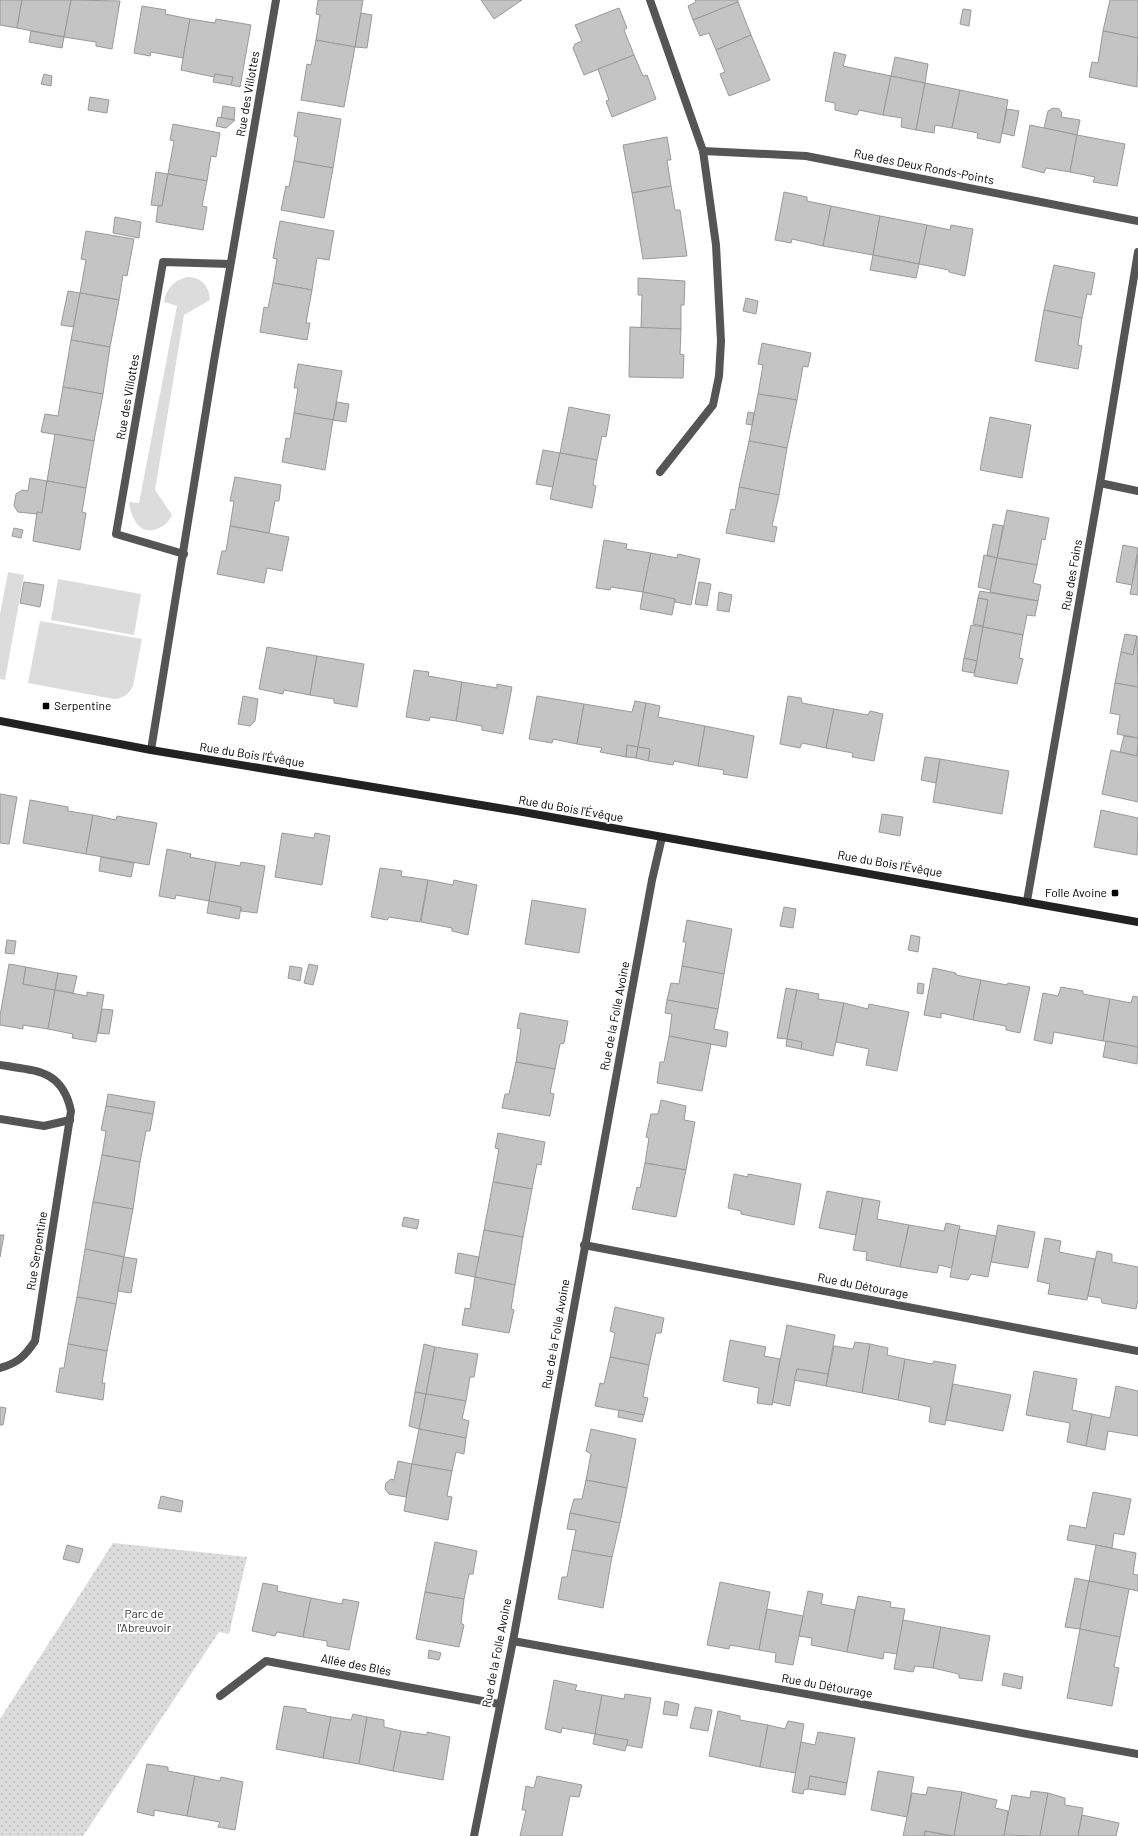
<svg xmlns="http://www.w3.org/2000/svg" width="1138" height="1836" viewBox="0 0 1138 1836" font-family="Barlow,sans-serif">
<defs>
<pattern id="park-dots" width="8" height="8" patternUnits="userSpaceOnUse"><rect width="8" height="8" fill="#dcdcdc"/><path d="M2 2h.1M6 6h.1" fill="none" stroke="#bbb" stroke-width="1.8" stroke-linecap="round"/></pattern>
</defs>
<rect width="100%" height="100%" fill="#fff"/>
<g fill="#dcdcdc">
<path d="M187,277C201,277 209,285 210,300L184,315L155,490L172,515C169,521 166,525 159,528C140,537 131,518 129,502L139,503L177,306L164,302C166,289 174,280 187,277Z"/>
<path d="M8,572L24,575L5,680L0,679V614Z"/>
<path d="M58,579L141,594L134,635L51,620Z"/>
<path d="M40,621L142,639L133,686C129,694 123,699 114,699L28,683Z"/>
</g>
<path fill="url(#park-dots)" d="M113,1543L247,1557L229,1634L219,1632L83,1836H0V1719Z"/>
<g fill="#c4c4c4" stroke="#999">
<path d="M0,0H22L17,28L0,25Z"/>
<path d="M22,0H71L64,37L17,28Z"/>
<path d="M71,0L120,1L112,49L96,46V42L64,37Z"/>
<path d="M318,0H363L355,47L316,40L320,15L316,14Z"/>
<path d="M481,0H522L494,19Z"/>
<path d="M695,0H738V2L693,20L688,6L696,2Z"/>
<path d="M1110,0H1138V38L1103,31Z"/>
<path d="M738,2L751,35L716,50L709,33L700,36L693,20Z"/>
<path d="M142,6L166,10L165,14L190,19L183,58L151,52L150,56L134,53Z"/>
<path d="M619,8L627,28L624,30L634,55L584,75L573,48L575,44L582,41L575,25Z"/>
<path d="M963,9L971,10L969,26L960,24Z"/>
<path d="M361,13L372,15L367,48L355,47Z"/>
<path d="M190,19L215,23L216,19L251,25L240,87L231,85L233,77L215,74L214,77L181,70Z"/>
<path d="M31,31L64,37L62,48L29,42Z"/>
<path d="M1103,31L1138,38L1137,87L1089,77L1092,62L1098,63Z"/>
<path d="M751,35L770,80L729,96L720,74L725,72L716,50Z"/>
<path d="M316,40L355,47L344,107L301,100L307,64L311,65Z"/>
<path d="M834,52L846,55L843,66L891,76L883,115L859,110L857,115L835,110V103L825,101Z"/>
<path d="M634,55L643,76L647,75L656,99L612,117L606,101L609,100L598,69Z"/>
<path d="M895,57L928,64L925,83L891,76Z"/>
<path d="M44,74L52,76L51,86L41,84Z"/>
<path d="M215,74L233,77L231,85L213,82Z"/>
<path d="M891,76L925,83L916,130L901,127L902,118L883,115Z"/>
<path d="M925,83L960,90L952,128L935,125L934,133L916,130Z"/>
<path d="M960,90L1008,100L1000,143L977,138L978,133L952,128Z"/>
<path d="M90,97L109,100L107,113L88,110Z"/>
<path d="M223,106L235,108L234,120L221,118Z"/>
<path d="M1053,108L1059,109L1062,113L1061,117L1080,120L1077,135L1044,128L1048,111Z"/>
<path d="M1007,109L1019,111L1014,136L1002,133Z"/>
<path d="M298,112L341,119L333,168L294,161L298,137L294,136Z"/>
<path d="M218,117L234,120H235L226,128L216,126Z"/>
<path d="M173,124L220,133L216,157L211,156L207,181L168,174L174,141L170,140Z"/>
<path d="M1030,125L1077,135L1070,172L1046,168L1044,173L1022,167Z"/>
<path d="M1077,135L1125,144L1117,186L1093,182L1095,177L1070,172Z"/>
<path d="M667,137L671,160H667L671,186L632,193L623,145Z"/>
<path d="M294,161L333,168L324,218L281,210L286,186L289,187Z"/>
<path d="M156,172L168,174L162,206L151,205Z"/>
<path d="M168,174L207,181L202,206L207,207L203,230L156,222L158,206H162Z"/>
<path d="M671,186L675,210H680L687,256L643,259L632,193Z"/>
<path d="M784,192L807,197V201L831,206L823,246L792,239L791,243L775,240Z"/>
<path d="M831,206L880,216L873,255L823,246Z"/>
<path d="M880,216L927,225L919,264L873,255Z"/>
<path d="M115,217L141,222L139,238L113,233Z"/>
<path d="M280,221L334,231L329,260L317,258L312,290L273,283L277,259L273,258Z"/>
<path d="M927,225L950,230L951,225L973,229L965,276L949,272V270L919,264Z"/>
<path d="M86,231L134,239L127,276L123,275L119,300L80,293L86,260L81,259Z"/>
<path d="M873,255L919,264L916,278L870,270Z"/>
<path d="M1054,265L1095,273L1091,295L1087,294L1082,318L1044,310Z"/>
<path d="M638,278L685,281L684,305H681V329L641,328L642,295H638Z"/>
<path d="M273,283L312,290L306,323H310L307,340L260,332L264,307L268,308Z"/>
<path d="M68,291L80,293L74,327L61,325Z"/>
<path d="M80,293L119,300L110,347L71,340Z"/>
<path d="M746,298L758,301L756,314L743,311Z"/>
<path d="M1044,310L1082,318L1078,345L1082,346L1078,369L1035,361Z"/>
<path d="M630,327L681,329L680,354L684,355L683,378L629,377Z"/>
<path d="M71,340L110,347L103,394L63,387Z"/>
<path d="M762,343L811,353L808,367L803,366L797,400L758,394L763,365L758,364Z"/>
<path d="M298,364L342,371L333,420L294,413L298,388H294Z"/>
<path d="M63,387L103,394L94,441L41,432L45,414L58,416Z"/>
<path d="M758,394L797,400L787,448L749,441Z"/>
<path d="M337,402L349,404L346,422L333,420Z"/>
<path d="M569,407L610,415L606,437L602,436L597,460L560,453Z"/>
<path d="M748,412L754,413L752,425L746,424Z"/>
<path d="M294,413L333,420L325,470L282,462L286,438L290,439Z"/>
<path d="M990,417L1031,425L1022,478L980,470Z"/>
<path d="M55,434L94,441L86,488L47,481Z"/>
<path d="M749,441L787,448L779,495L739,487Z"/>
<path d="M543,450L560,453L553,487L536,484Z"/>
<path d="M560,453L597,460L593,485L596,486L592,508L550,499Z"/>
<path d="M235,477L281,485L279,501H275L269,533L230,526L234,501H230Z"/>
<path d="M30,478L47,481L42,513L37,512V514L18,512L14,506L16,494L22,490L28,491Z"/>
<path d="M47,481L86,488L82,512L86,513L80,550L33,541L37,512L42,513Z"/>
<path d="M739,487L779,495L772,526L777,527L774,542L726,533L731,509L735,510Z"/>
<path d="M1007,510L1049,518L1045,540L1042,539L1037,565L997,558Z"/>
<path d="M993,524L1003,526L997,558L987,555Z"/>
<path d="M230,526L289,537L282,571L267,568L264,583L217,574L222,551H226Z"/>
<path d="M14,528L23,530L21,538L12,536Z"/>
<path d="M604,540L627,544L626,549L651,553L643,592L611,587L610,590L596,588Z"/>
<path d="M1123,545L1138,548L1132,585L1116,582Z"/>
<path d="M651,553L677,558L678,554L700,559L691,605L675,602V599L643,592Z"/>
<path d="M1138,554V595L1130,594Z"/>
<path d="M984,555L997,558L990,590L978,587Z"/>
<path d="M997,558L1037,565L1033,583L1041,585L1038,601L990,592Z"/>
<path d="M24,582L44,585L40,607L20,603Z"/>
<path d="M699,582L711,584L707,606L695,604Z"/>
<path d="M980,591L1038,601L1035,616L1027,615L1023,635L983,627L988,600L978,598Z"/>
<path d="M643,592L675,599L672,615L640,609Z"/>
<path d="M719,592L732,595L729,612L717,610Z"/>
<path d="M978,598L988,600L983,626L973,624Z"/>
<path d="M971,625L983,627L977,661L964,658Z"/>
<path d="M983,627L1023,635L1019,658L1023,659L1017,684L974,676Z"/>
<path d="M1125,634L1137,636L1133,655L1121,652Z"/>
<path d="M1137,636L1138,687L1115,683L1121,652L1133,655Z"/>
<path d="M267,647L317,656L310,695L284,690L283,694L259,689Z"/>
<path d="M317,656L364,664L357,707L334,703V699L310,695Z"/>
<path d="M964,658L977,661L974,673L962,671Z"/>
<path d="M414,670L429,672L428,676L462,682L456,721L430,717L429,721L406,717Z"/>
<path d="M462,682L497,688V684L512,687L503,734L482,730V726L456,721Z"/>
<path d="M1115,683L1138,687V738L1117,734L1120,715L1110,713Z"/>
<path d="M243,696L258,699L255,721L250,726L238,724Z"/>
<path d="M537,696L584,704L577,744L553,739L552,743L529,739Z"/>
<path d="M788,696L801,698L802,703L834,709L826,748L802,743L800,748L780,744Z"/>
<path d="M635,701L646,703L638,747L627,745L626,757L600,752L602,748L577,744L584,704L632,712Z"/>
<path d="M646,703L660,706L658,717L705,726L698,766L674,761L673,765L648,761L650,749L638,747Z"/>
<path d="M834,709L868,715L870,711L883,714L874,761L852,757L853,753L826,748Z"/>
<path d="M705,726L754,736L747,778L723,774L724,770L698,766Z"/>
<path d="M1124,736L1138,738L1137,756L1120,752Z"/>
<path d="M627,745L638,747L636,758L626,757Z"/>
<path d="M638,747L650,749L648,761L636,758Z"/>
<path d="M1138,749V802L1102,794L1111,750L1137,756Z"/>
<path d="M925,757L940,759L936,783L921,780Z"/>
<path d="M940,759L1009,771L1002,814L933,802Z"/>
<path d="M0,794L17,797L9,844L0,843Z"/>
<path d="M30,800L68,807V811L93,815L86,854L23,843Z"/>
<path d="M1101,810L1138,818L1137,855L1094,847Z"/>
<path d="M882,814L903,817L900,836L879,832Z"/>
<path d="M93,815L116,820L117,816L157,823L149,865L86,854Z"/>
<path d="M282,833L314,838L315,833L330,836L322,885L275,877Z"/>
<path d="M167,849L191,854L190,857L216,862L209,901L176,895L175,899L159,896Z"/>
<path d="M101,857L134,863L131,877L99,871Z"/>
<path d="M216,862L240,866L241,862L265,866L257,913L241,911V907L209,901Z"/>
<path d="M380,868L402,871L401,876L428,880L420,922L389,917L387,920L371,917Z"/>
<path d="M428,880L453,885L454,880L477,885L468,935L452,931V928L421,922Z"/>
<path d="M532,900L586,909L579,953L525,944Z"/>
<path d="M209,901L241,907L239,919L207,913Z"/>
<path d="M784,907L796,909L793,928L780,926Z"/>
<path d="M687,920L732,929L724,974L682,966L686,942H683Z"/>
<path d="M911,935L920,937L918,952L908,950Z"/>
<path d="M7,940L16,941L14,954L5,953Z"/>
<path d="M9,964L26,967L23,984L55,990L48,1029L23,1025V1029L0,1025V1016Z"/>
<path d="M309,964L318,966L313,985L304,983Z"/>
<path d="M290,966L302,968L300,981L288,978Z"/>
<path d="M682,966L724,974L718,1009L667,1000L671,983L679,984Z"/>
<path d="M26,967L58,973L55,990L23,984Z"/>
<path d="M933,968L956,973V975L981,980L973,1020L941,1013V1018L924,1015Z"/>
<path d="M58,973L77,976L73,993L55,990Z"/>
<path d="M981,980L1007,985L1008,983L1030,987L1020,1033L1006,1030V1026L973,1020Z"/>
<path d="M918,983L924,984L923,994L917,993Z"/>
<path d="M1061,987L1083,991V994L1110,999L1103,1041L1054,1032L1052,1044L1034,1040L1043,993L1058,996Z"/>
<path d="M786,988L797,990L787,1039L777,1038Z"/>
<path d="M55,990L87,996V992L104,995L96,1042L72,1038L73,1034L48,1029Z"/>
<path d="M797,990L819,994L818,999L844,1003L833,1056L801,1049L802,1042L787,1039Z"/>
<path d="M1133,996L1138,997V1047L1103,1041L1110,999L1131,1003Z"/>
<path d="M667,1000L718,1009L714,1029L728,1032L726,1047L669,1036L672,1014L665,1013Z"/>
<path d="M844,1003L868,1009L869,1004L909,1012L897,1071L866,1065L869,1049L836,1042Z"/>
<path d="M102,1009L113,1010L109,1034L98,1033Z"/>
<path d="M520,1013L568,1021L564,1043L560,1044L555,1069L516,1062L521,1029L517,1028Z"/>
<path d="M669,1036L711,1044L702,1091L657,1083L660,1062H664Z"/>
<path d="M787,1039L802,1042L801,1049L786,1046Z"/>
<path d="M1106,1041L1138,1047L1137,1064L1103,1057Z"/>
<path d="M516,1062L555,1069L550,1093L554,1094L550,1116L502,1108L505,1094H509Z"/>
<path d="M108,1094L155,1102L153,1114L106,1106Z"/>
<path d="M661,1100L686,1106L684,1120L695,1122L686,1170L645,1163L649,1138L646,1137L651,1114H658Z"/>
<path d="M106,1106L153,1114L150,1131H146L140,1162L102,1155L106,1131L101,1130Z"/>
<path d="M498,1133L545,1142L541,1165L537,1164L532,1189L493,1182L499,1149L495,1148Z"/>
<path d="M102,1155L140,1162L133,1209L93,1202Z"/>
<path d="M645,1163L686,1170L676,1217L632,1209L637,1187L640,1188Z"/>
<path d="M734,1174L748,1177V1174L801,1184L794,1225L741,1214V1211L728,1208Z"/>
<path d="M493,1182L532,1189L523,1237L484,1230Z"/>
<path d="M827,1191L863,1198L856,1235L819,1228Z"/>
<path d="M863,1198L880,1201L877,1219L909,1225L900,1267L866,1260L867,1252L853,1250Z"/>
<path d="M93,1202L133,1209L124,1257L85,1249Z"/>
<path d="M404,1217L419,1220L417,1229L402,1226Z"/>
<path d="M946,1223L960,1226L952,1268L939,1265L937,1273L900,1267L909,1225L944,1231Z"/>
<path d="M998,1225L1035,1232L1028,1268L991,1262Z"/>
<path d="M959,1229L996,1236L988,1277L971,1274L968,1280L950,1277Z"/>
<path d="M484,1230L523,1237L515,1285L475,1277Z"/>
<path d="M0,1235H4L0,1257Z"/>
<path d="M1045,1238L1061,1241L1059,1252L1095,1259L1087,1300L1048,1294L1050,1284L1037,1281Z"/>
<path d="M85,1249L124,1257L116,1304L77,1297Z"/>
<path d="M1097,1251L1112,1254V1262L1138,1267V1299L1136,1309L1102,1303L1101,1298L1088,1296Z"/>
<path d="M458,1253L479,1257L475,1277L455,1273Z"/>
<path d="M124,1257L137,1259L131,1293L118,1291Z"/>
<path d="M475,1277L515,1285L511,1309L514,1310L509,1333L462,1325L465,1308L470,1309Z"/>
<path d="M77,1297L116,1304L107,1351L68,1344Z"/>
<path d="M615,1307L664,1318L661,1333H656L649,1365L610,1357L615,1333L610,1331Z"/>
<path d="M787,1325L835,1335L828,1374L797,1369L790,1406L772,1402Z"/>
<path d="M730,1340L766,1347L764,1356L780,1359L772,1405L757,1403L759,1388L723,1381Z"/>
<path d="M855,1342L870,1344L862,1393L826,1386L834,1346L853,1349Z"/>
<path d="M68,1344L107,1351L102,1383H105L103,1400L56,1392L60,1368H64Z"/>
<path d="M424,1344L435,1347L426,1394L415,1392Z"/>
<path d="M870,1344L888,1348L887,1355L905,1359L898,1400L862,1393Z"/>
<path d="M435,1347L478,1354L474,1377H470L466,1401L426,1394Z"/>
<path d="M610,1357L649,1365L643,1397L648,1398L644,1415L595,1406L600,1383L604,1384Z"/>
<path d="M905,1359L932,1364L934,1361L956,1365L945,1425L929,1422L931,1407L898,1400Z"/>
<path d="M797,1369L828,1374L826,1386L794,1380Z"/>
<path d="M1034,1371L1077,1379L1072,1410L1092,1414L1086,1446L1067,1442L1070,1423L1026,1415Z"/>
<path d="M953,1384L1011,1395L1003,1431L946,1420Z"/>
<path d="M1116,1386L1138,1391V1436L1108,1431L1105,1450L1086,1446L1092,1414L1110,1418Z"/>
<path d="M415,1392L426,1394L419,1429L409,1426Z"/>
<path d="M426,1394L466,1401L462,1419L469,1421L466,1438L419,1429Z"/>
<path d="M0,1407L6,1408L3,1425H0Z"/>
<path d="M619,1410L644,1415L642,1422L618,1417Z"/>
<path d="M419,1429L466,1438L464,1454L456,1452L452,1471L412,1464Z"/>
<path d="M591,1429L636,1439L627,1488L586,1480L591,1454L586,1451Z"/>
<path d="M398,1461L412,1464L406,1497L389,1494L385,1489L386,1483L391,1479L394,1480Z"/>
<path d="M412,1464L452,1471L447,1496L452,1497L448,1520L404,1511Z"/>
<path d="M586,1480L627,1488L620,1523L570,1513L574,1499H582Z"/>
<path d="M1093,1492L1131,1499L1124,1535L1114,1533L1112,1548L1067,1540L1070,1525L1086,1528Z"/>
<path d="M161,1496L183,1501L181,1512L158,1508Z"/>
<path d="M570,1513L620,1523L612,1557L572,1550L576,1530L567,1529Z"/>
<path d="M435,1542L477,1551L473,1574H469L464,1599L425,1592Z"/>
<path d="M67,1545L83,1549L79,1563L63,1559Z"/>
<path d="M1096,1545L1136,1553L1133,1574L1138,1575V1591L1089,1581Z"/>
<path d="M572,1550L612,1557L603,1608L558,1599L562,1577H567Z"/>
<path d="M1075,1578L1089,1581L1080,1629L1065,1627Z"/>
<path d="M1089,1581L1129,1589L1120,1637L1080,1629Z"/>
<path d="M720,1582L770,1592L759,1650L730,1645L729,1649L707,1645Z"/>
<path d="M263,1583L278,1586L277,1591L311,1598L303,1637L277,1632L275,1636L252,1631Z"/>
<path d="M808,1591L823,1594L821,1604L855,1610L847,1652L811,1645L812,1638L799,1636Z"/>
<path d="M425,1592L464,1599L461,1623L464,1625L459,1647L416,1639Z"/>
<path d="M858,1596L891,1602L890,1607L905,1609L897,1654L884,1652L883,1659L847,1652Z"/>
<path d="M311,1598L342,1604L343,1599L359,1602L349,1650L327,1646V1641L303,1637Z"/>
<path d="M767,1609L803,1616L793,1665L775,1662L776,1653L759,1650Z"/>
<path d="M903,1620L941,1627L933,1668L915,1666L913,1672L894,1669Z"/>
<path d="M941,1627L990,1636L982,1681L959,1678V1674L933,1668Z"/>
<path d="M1080,1629L1120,1637L1114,1667L1119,1668L1112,1706L1067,1698Z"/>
<path d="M429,1650L441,1653L439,1660L428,1658Z"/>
<path d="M1004,1673L1023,1677L1021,1689L1002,1685Z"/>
<path d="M554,1680L577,1685L575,1690L602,1695L595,1734L562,1728L561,1733L545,1729Z"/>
<path d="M625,1694L651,1698L642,1748L626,1745L628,1740L595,1734L602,1695L624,1699Z"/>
<path d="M665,1701L679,1704L677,1716L663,1714Z"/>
<path d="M284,1706L306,1709V1712L331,1717L323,1758L276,1749Z"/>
<path d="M695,1707L712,1710L708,1731L690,1728Z"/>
<path d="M718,1711L740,1716V1720L768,1725L760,1767L709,1756Z"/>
<path d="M353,1714L367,1717L359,1764L323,1758L331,1717L351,1720Z"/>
<path d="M367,1717L384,1720V1727L401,1731L393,1771L359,1764Z"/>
<path d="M788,1721L804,1724L796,1773L760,1767L768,1725L785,1729Z"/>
<path d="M401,1731L427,1735V1732L450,1737L443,1780L393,1771Z"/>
<path d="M818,1732L855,1738L847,1783L810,1776L808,1789L804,1790L803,1794L792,1792L801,1742L815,1745Z"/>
<path d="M595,1734L628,1740L625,1751L593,1744Z"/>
<path d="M147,1764L168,1767V1771L195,1776L187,1816L154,1810V1816L137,1812Z"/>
<path d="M878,1771L914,1777L907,1817L871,1810Z"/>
<path d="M195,1776L220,1781L221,1777L243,1782L235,1830L218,1827L220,1822L187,1816Z"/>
<path d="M537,1776L582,1785L579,1797L570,1796L562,1836H520L526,1810H522L526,1786L534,1788Z"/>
<path d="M810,1776L847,1783L845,1795L808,1789Z"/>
<path d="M928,1787L962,1792L954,1836L925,1831V1836H903L912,1793L926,1795Z"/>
<path d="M1031,1791L1048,1793L1040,1836L1004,1835L1012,1795L1030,1798Z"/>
<path d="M962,1792L997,1800L995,1808L1008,1811L1004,1836H954Z"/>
<path d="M1048,1793L1065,1798V1805L1083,1808L1078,1836H1040Z"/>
<path d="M1082,1815L1119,1823L1116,1836H1078Z"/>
<path d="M925,1831L951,1836H925Z"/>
</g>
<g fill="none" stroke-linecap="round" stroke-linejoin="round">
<g stroke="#555" stroke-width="8">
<path d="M650,0L703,151L716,245L721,341L719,376L713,405L660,472"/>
<path d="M703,151L806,156L1138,221"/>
<path d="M1100,483L1138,491"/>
<path d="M184,554L116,534L163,262L230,264"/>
<path d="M151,750L214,361L276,0"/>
<path d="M1027,901L1100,483L1138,252"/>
<path d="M0,1065C36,1071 62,1069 71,1111L35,1341C25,1356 18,1363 0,1368"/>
<path d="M0,1119L44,1126L70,1120"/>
<path d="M584,1245L1138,1351"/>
<path d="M513,1641L1138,1754"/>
<path d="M220,1696L266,1661L499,1704"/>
<path d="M474,1836L513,1641L652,880L662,837"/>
</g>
<path stroke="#222" stroke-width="8" d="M0,721L151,750L523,812L1138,922"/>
</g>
<g fill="#000" stroke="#fff" stroke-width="1.5">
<rect x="42" y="702" width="8" height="8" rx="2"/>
<rect x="1111" y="889" width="8" height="8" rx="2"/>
</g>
<g text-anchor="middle" stroke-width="4" stroke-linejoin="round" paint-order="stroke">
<g font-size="12" fill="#000" stroke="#fff">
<text transform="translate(248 94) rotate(-80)" y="4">Rue des Villottes</text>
<text transform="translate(924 167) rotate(11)" y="4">Rue des Deux Ronds-Points</text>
<text transform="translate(128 397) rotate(-80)" y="4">Rue des Villottes</text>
<text transform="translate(1072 575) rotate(-80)" y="4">Rue des Foins</text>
<text transform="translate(252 755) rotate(9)" y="4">Rue du Bois l'Évêque</text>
<text transform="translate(571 809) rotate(10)" y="4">Rue du Bois l'Évêque</text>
<text transform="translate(890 864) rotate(10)" y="4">Rue du Bois l'Évêque</text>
<text transform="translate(615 1016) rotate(-79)" y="4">Rue de la Folle Avoine</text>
<text transform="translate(37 1251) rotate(-81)" y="4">Rue Serpentine</text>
<text transform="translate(863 1286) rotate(11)" y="4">Rue du Détourage</text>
<text transform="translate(556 1334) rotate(-80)" y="4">Rue de la Folle Avoine</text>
<text transform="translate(497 1653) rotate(-79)" y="4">Rue de la Folle Avoine</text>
<text transform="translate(356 1665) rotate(11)" y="4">Allée des Blés</text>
<text transform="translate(827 1686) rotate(10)" y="4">Rue du Détourage</text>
</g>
<g font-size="12" fill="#000" stroke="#fff" text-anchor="start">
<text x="54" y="710">Serpentine</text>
<text x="1107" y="897" text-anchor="end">Folle Avoine</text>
</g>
<g font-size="12" fill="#333" stroke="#fff">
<text x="144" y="1618">Parc de<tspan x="144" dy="14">l'Abreuvoir</tspan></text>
</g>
</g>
</svg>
